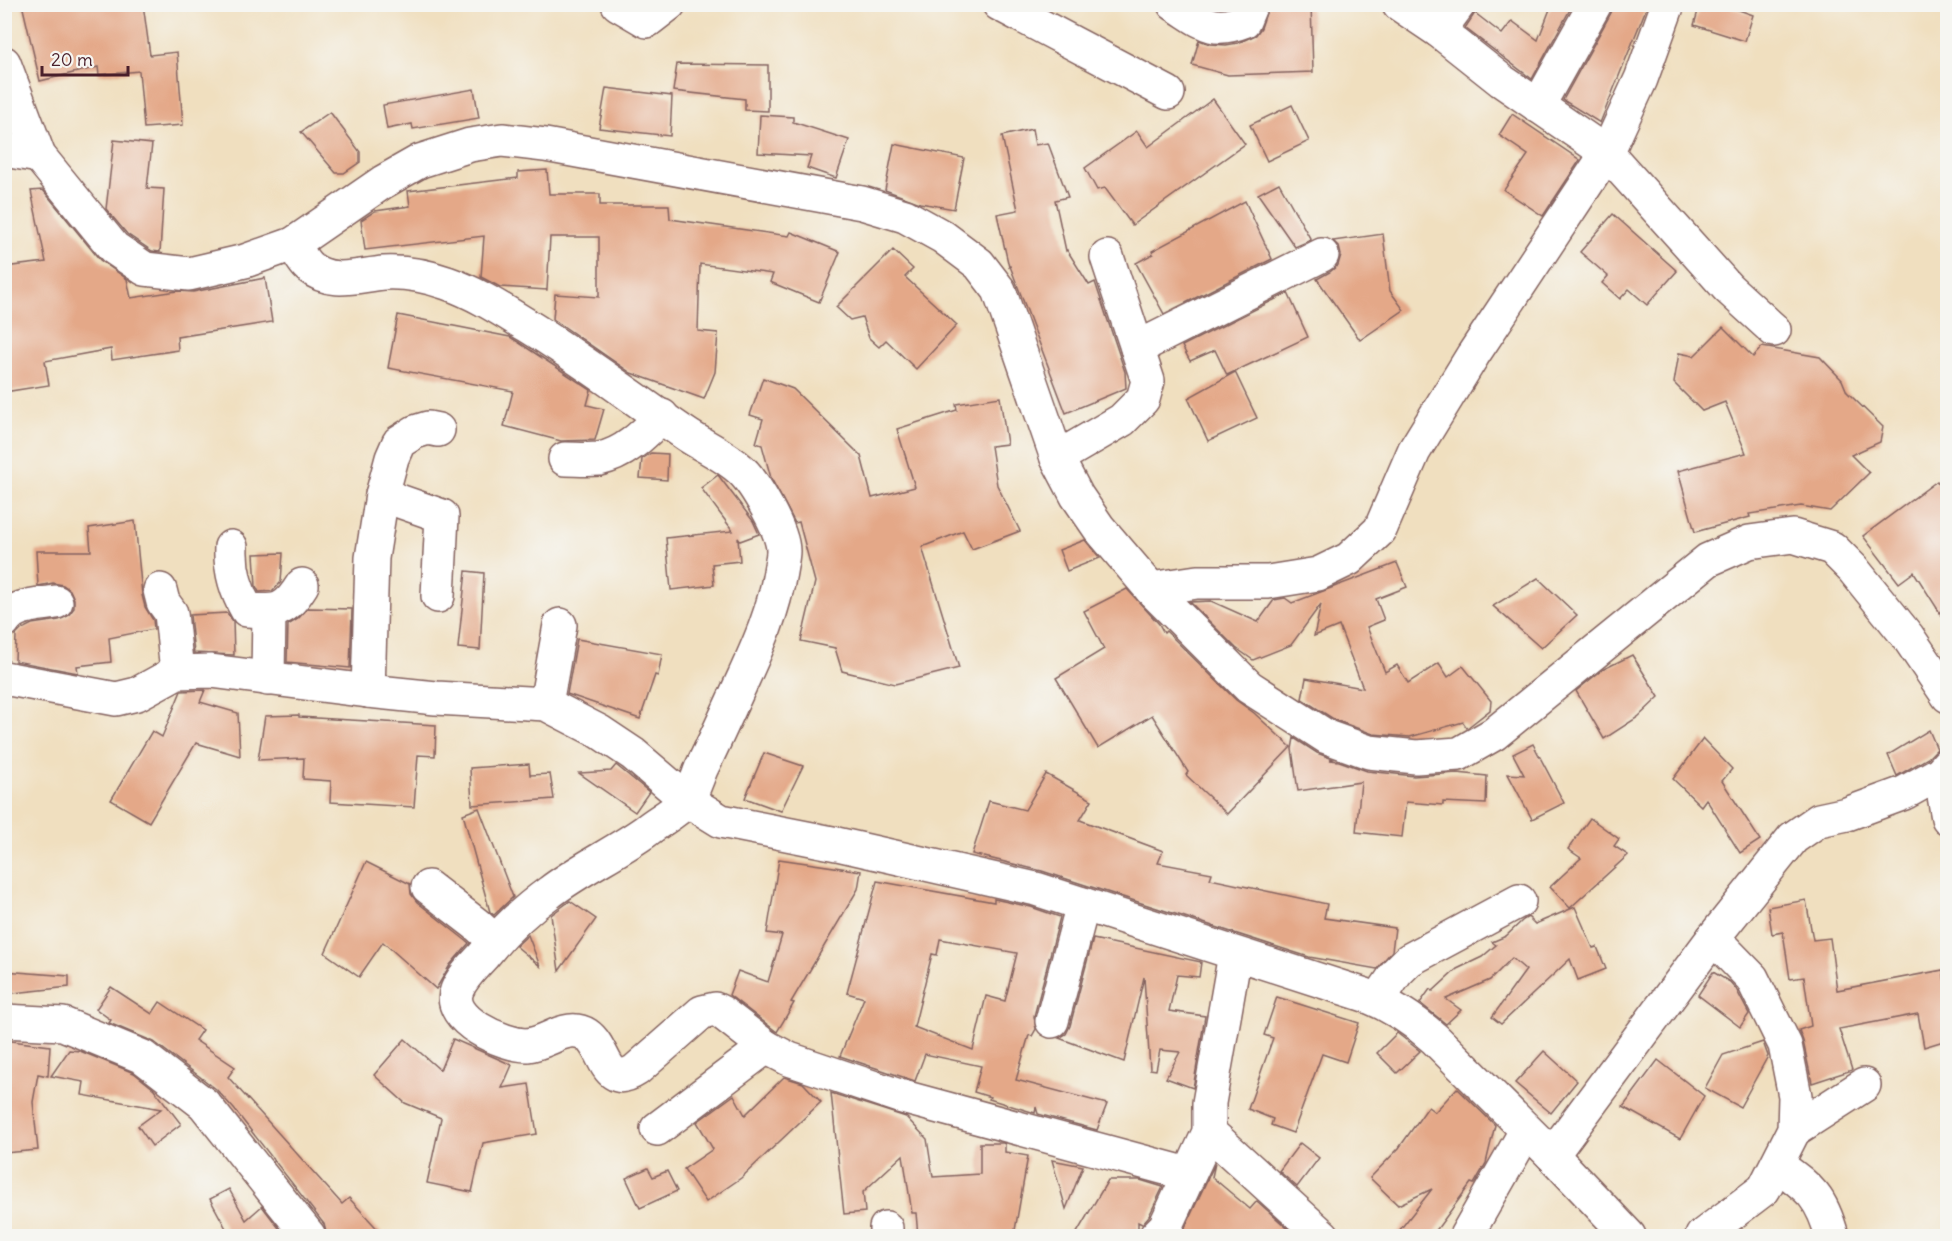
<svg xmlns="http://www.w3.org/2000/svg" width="1952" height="1241" viewBox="0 0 1952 1241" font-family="Delius,sans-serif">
<rect width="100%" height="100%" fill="#f6f6f2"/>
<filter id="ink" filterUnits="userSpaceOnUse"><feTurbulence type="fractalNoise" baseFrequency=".0167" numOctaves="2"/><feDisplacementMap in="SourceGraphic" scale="12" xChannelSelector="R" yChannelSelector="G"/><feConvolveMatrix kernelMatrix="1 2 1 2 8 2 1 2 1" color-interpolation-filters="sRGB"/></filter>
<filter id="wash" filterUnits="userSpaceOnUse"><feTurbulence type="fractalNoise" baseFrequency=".008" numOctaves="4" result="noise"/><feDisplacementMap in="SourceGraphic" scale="24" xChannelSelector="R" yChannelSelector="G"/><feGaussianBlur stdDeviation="1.35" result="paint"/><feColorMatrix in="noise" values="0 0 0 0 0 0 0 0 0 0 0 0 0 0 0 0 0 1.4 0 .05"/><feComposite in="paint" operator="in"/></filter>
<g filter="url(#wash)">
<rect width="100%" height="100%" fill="#f0dfbf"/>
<g id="blocks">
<g fill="#e4a888" fill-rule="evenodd">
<path d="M22,4H143L150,55L177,52L183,125L144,128L139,71L99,75L98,67L40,81Z"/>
<path d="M1269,4H1311L1313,72L1228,75L1192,65L1199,40L1210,44L1226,45L1238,43L1256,35L1261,28Z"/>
<path d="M1552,4H1573L1532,79L1465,28L1475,13L1502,34L1512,21L1538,40Z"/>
<path d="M1614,4H1648L1600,123L1563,100L1611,13Z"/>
<path d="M1700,4H1722L1753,15L1745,41L1694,25Z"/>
<path d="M677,64L768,65V111L745,110V99L673,91Z"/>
<path d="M606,88L672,96L670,136L599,128Z"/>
<path d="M474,89L479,118L413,129L412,124L387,129L383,105Z"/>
<path d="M1213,99L1245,144L1132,225L1105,188L1097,190L1085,168L1137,131L1148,147Z"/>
<path d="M1292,105L1309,141L1267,161L1250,125Z"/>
<path d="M330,112L360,152V162L344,173H336L301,132Z"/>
<path d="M1512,114L1580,160L1543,216L1504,190L1528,155L1499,135Z"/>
<path d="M760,115L793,117V122L849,140L836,178L807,168L811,156L758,153Z"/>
<path d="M1032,129L1035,145L1048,143L1068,197L1055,200L1066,251L1067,250L1089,285L1095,282L1125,372L1126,388L1066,413L1010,266L1009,267L997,214L1018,210L1002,136Z"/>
<path d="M114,140L152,144L147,188L164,189L160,252L152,251L127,234L106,209Z"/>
<path d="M894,144L964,158L954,209L920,203L885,190Z"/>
<path d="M547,170L549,194H600V205H669L670,219L789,236L791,232L840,252L819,302L770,282L773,274L700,264L698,331L718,333L715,372L704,399L631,373L553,319L555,294L599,297V237H550L547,290L500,287L481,277L484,236L365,250L361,220L375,211L410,206L408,191L518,178V172Z"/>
<path d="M1279,183L1311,240L1295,247L1258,194Z"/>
<path d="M43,190L100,260L127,279L131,298L177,291L193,292L265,278L272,322L177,337L178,350L112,360L111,349L45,361L49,385L4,392V267L46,262L31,191Z"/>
<path d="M1245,201L1272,259L1164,314L1136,263L1153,254L1152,251Z"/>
<path d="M1613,214L1677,271L1647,305L1629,289L1620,299L1602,283L1608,276L1580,252Z"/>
<path d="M1383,234L1390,291L1404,310L1360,340L1317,279L1330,272L1338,265L1341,255L1339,247L1333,241Z"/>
<path d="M893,250L913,269L905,277L957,325L916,369L886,340L879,347L869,338L862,317L850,320L836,307Z"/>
<path d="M1288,293L1308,337L1227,375L1215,350L1190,361L1182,346Z"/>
<path d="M398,315L510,337L518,342L591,390L587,405L604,409L595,440L561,441L504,426L513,391L388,368Z"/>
<path d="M1723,327L1753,357L1762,347L1820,357L1842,380L1847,392L1883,427L1880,442L1851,455L1869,473L1830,511L1801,506L1749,514L1750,517L1695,532L1678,471L1746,453L1725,402L1702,411L1674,383L1679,353L1694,356Z"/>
<path d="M1235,372L1257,418L1208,441L1188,398Z"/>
<path d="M763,378L793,389L861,456L872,498L915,487L897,429L957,410L956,404L1000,397L1007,444L991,446L997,485L1020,531L972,549L963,531L922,547L959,668L895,684L842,671L835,648L801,641L815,582L799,522L795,523L771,478L762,445L756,443L763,419L750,415Z"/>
<path d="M651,453L668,454L667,480L640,478L642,459Z"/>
<path d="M718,475L753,521L759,534L740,541L738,538L740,561L712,564L714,585L671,590L666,538L733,531L701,488Z"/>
<path d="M1937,481L1947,496V624L1914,572L1899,583L1863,536Z"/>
<path d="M135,521L142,595L145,607L153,620L154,629L109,638L111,662L77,666L78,673L15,661L16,635L22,629L32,624L59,620L68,616L74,608V599L70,590L63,585L53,583L38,586L36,551H91L89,528Z"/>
<path d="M1085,540L1100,558L1067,571L1059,550Z"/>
<path d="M283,553L281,582L273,591L259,592L256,586L254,554Z"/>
<path d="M1397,563L1407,587L1376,599L1384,620L1367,627L1385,672L1397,665L1408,683L1439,663L1448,677L1463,666L1491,701L1490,710L1467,728L1463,722L1410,737L1373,734L1335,720L1302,699L1306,678L1363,688L1339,626L1314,636L1321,604L1291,645L1253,660L1236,648L1190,602L1211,601L1258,622L1274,600L1285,598L1292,603Z"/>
<path d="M466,571L484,573L480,650L458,648Z"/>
<path d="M1538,578L1577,615L1541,648L1493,606Z"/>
<path d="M1127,589L1159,624L1164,633L1166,631L1236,700L1254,713L1291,747L1227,814L1186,775L1188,772L1152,715L1098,748L1056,678L1104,649L1084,611Z"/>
<path d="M308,608L352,609L350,668L287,662L288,625L298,619Z"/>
<path d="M227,613L233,621L234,655L194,653L190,615Z"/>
<path d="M577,639L662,654L658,676L655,675L640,719L567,694Z"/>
<path d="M1632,655L1659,697L1638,717L1604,739L1576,691L1602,670Z"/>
<path d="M205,690L200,702L238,713L240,756L196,743L149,822L111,800L152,731L162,737L181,691Z"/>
<path d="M299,715V717L436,725L435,756L418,755L414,807L330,802L331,781L303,779L304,758L258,760L265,716Z"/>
<path d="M1929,730L1937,749L1928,758L1897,776L1888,755Z"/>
<path d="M1294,738L1317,753L1333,759L1330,760L1339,761L1367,771L1414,776L1457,773L1487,776L1486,804L1443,802V805L1406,802L1402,837L1356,832L1361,782L1298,791L1292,749Z"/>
<path d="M1703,739L1732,769L1722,781L1760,840L1740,853L1706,799L1701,806L1673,779Z"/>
<path d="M1533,744L1564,803L1532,819L1508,774L1524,775L1513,754Z"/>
<path d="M764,753L803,766L781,811L745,798Z"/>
<path d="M529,764L530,775L550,774L554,799L472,805L470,768Z"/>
<path d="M616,765L649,792L635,812L579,773L611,771Z"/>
<path d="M1046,774L1092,800L1080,820L1163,851L1158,863L1212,873L1210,879L1327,904L1324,918L1395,928L1392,951L1377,969L1309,957L1042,871L972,854L989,801L1025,810Z"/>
<path d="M479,808L513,897L494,915L490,912L463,814Z"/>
<path d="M1590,818L1619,839L1614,846L1628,855L1570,908L1550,887L1581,858L1568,849Z"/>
<path d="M779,859L861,871L858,889L791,1002L794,1003L777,1032L729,995L738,971L768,982L782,935L767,933Z"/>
<path d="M366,862L410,884L411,894L417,902L469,943L450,965L436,989L383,942L359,977L325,953Z"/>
<path d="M877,881L994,902V899L1031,907L1060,917L1034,1016L1036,1029L1032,1036L1029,1035L1016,1080L1107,1104L1097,1130L1038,1114L1036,1107L1035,1113L989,1099L990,1097L974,1092L981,1066L925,1054L915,1081L840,1056L864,998L847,993ZM940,939L1017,953L1005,1001L986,996L973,1050L914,1027L932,954L937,955Z"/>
<path d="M1806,900L1813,940L1830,938L1837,990L1943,970L1947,996V1040L1924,1047L1918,1014L1839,1029L1852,1070L1812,1083L1803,1041L1799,1030L1811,1026L1804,977L1790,979L1783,932L1772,934L1768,907Z"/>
<path d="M570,901L596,919L559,971L551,915Z"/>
<path d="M1575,907L1593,948L1597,947L1606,969L1578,980L1570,959L1501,1024L1492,1017L1526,970L1512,958L1490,980L1446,999L1461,1010L1446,1024L1420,1003L1430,989L1433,991L1457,969L1482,957L1496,945L1492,942L1506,936L1523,920L1528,917L1535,924Z"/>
<path d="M528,935L540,966L516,946Z"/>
<path d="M1093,939L1201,962L1199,977L1177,975L1169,1011L1205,1016L1193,1088L1166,1078L1180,1052L1160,1050L1156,1070L1150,1069L1144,977L1124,1062L1059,1038L1066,1034L1070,1026Z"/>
<path d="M4,971L69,976V987L4,994Z"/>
<path d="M1713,972L1730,982L1736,989L1749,1014L1740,1027L1698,995Z"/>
<path d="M111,987L152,1014L160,1002L202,1030L195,1040L235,1067L228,1077L342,1204L349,1198L384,1236H327L324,1224L234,1109L216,1089L154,1042L109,1023L111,1020L96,1009Z"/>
<path d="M1277,997L1359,1023L1346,1062L1322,1054L1293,1133L1271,1125L1273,1119L1248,1109L1273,1038L1264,1035Z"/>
<path d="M1397,1033L1420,1051L1397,1073L1377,1053Z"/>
<path d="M405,1039L440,1070L453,1039L512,1065L502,1088L529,1084L537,1134L483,1143L472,1192L427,1183L441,1118L405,1103L374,1075Z"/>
<path d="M4,1040L50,1046L48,1076L38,1074L33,1102L38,1150L4,1153Z"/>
<path d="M1763,1042L1768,1056L1740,1107L1705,1088L1723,1055Z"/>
<path d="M69,1050L80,1051L134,1073L154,1089L181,1124L152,1146L138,1126L161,1109L82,1095L84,1082L51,1076Z"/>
<path d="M1544,1051L1577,1081L1551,1113L1515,1083Z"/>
<path d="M1658,1060L1704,1096L1680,1139L1623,1107Z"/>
<path d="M784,1077L803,1083L821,1102L741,1178L706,1202L684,1169L713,1149L697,1122L734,1095L745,1115Z"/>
<path d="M1457,1088L1495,1125L1486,1163L1474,1184L1471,1183L1432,1236H1395L1432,1189L1398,1205L1370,1178L1399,1148L1428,1107L1435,1112Z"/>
<path d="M831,1093L906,1117L927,1139L933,1177L980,1174V1143H1003L1005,1144V1152L1028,1156L1014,1236H918L916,1213H912L903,1155L863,1192L865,1212L844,1214Z"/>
<path d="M1300,1143L1319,1158L1297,1187L1279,1171Z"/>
<path d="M1052,1160L1083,1166L1066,1209Z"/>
<path d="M1215,1163L1212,1177L1250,1209L1257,1201L1296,1236H1181Z"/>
<path d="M648,1168L653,1177L667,1171L677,1191L640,1208L626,1178Z"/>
<path d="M1108,1180H1140L1163,1187L1149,1216L1142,1224L1138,1222V1236H1075Z"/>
<path d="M229,1189L246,1220L262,1206L285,1236H226L229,1234L210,1199Z"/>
</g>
</g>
</g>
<g filter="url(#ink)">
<use href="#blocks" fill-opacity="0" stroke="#84625f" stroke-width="1.5"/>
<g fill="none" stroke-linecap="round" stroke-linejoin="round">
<defs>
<g id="minor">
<path d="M618,4L647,21L669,4"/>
<path d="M999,4L1168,93"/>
<path d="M1174,4C1202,21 1211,34 1244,21L1251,4"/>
<path d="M1399,4L1439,31L1502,81L1607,153L1728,288L1774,330"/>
<path d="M1439,31L1459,4"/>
<path d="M4,63L39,156L114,248L145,269L189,274L245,261L293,244L383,182L420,161L470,145L502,140L545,145L862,203L905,216L943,237L979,264L999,290L1057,458L1077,496L1099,528L1151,589L1249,687L1327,737L1369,752L1416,757L1459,754L1494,734L1708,560L1749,542L1793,536L1832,548L1853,569L1908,637L1948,696"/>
<path d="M1538,106L1595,4"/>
<path d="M4,150L39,156"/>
<path d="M293,244C298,251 302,261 309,267C332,286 358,275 384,273C405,272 427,276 447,283C476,293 502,310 528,326C583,360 634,399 687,435C705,447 725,455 741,470C755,483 783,531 783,551C783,557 781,565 780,572C774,610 759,644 743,679C729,709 716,739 701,769C697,779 693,793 686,801C675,813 658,821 646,831C615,853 580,869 550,892C525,910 502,932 483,956C474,966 462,977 457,990C445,1020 504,1045 527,1045C537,1044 545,1040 554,1036C612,1009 593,1098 636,1070L702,1012L715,1009L721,1012L766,1047"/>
<path d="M1137,348L1322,255"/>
<path d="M1057,458L1122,420L1143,399L1148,381L1107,257"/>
<path d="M565,459C575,459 588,460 599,459C625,454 644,434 662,416"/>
<path d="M382,495L442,516L438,596"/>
<path d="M231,547C230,569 236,591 247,610C278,612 285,612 302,585"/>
<path d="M1151,589L1197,582H1268L1318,574L1349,559L1380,530L1414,451L1473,355L1607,153L1641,79L1668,4"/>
<path d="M160,590L163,602L171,613L177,672"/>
<path d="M4,621C14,604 39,605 56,602"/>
<path d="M4,678L116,699L137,694L177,672L211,671L368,691L436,698L546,704L600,732L633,754L687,800L721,821L837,844L1036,889L1365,995C1392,1006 1414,1020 1435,1039L1552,1155L1629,1236"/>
<path d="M268,679L269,611"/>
<path d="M368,691L372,558L382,495L392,458L399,442L415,432L428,428L438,430"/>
<path d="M546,704L560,625"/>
<path d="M1940,773L1948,818"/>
<path d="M428,887L476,924L495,941"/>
<path d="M1378,1000L1397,972L1409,960L1519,901"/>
<path d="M4,1021L63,1024L143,1057L204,1104L309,1236"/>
<path d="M1052,1021L1083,904"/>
<path d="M657,1129L766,1047L789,1059L899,1096L1188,1174"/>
<path d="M1794,1130L1864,1085"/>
<path d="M1209,1132L1323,1236"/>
<path d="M1552,1155L1713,938L1793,838L1819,820L1847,814L1904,793L1940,773L1948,764"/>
<path d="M1778,1165C1810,1189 1821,1196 1832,1236"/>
<path d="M886,1228V1236"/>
<path d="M1156,1236L1165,1227L1209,1132V1103L1235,954"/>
<path d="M1466,1236L1526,1131"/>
<path d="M1702,1236L1764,1189L1794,1130L1795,1096L1785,1045L1752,978L1713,938"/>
</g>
</defs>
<use href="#minor" stroke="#84625f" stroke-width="36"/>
<use href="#minor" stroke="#fff" stroke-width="33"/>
</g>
</g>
<rect width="1952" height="1241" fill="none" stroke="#f6f6f2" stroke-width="24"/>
<path d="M42 66v9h86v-9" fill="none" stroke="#4a1f2b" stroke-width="3"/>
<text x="51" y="66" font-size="18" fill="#4a1f2b" stroke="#f6f6f2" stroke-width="4.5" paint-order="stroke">20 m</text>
</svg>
